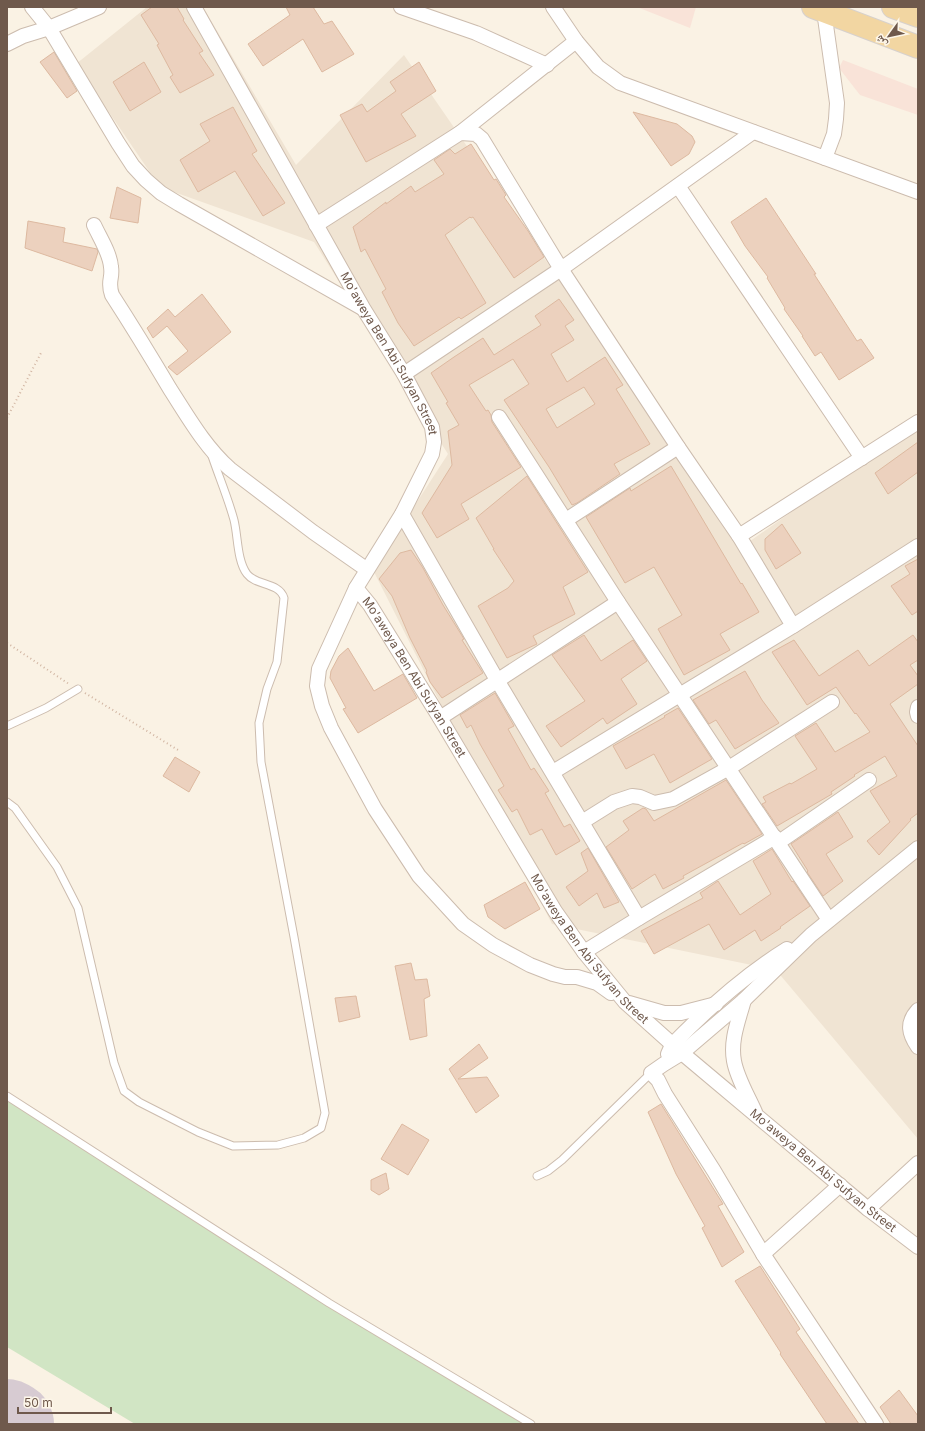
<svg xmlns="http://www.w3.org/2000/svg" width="925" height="1431" viewBox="0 0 925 1431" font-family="Inter,'Noto Naskh Arabic',sans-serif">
<rect width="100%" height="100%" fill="#faf2e4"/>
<path fill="#f0e4d3" d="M147,7H203L296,165L404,55L743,546L918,423V1139L776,970L552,924L373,570L448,454L314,242L160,187L76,64Z"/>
<g fill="#f9e3d8">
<path d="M637,7H696L690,28Z"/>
<path d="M843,60L918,89V115L860,95L839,68Z"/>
</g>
<path fill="#d1e5c4" d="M7,1093L161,1194L529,1424H135L7,1347Z"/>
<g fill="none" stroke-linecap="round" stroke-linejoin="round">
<path stroke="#d7cbd2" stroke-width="84" d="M7,1421L12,1424"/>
</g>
<g fill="#ecd1be" stroke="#ddb9a0" fill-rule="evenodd">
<path d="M152,7H177L184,19L183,20L203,51L199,53L214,75L180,93L170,77L173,75L157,45L159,44L141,15Z"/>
<path d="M286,7H313L324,24L332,21L354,54L322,72L303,39L263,66L248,44L290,15Z"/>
<path d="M54,52L77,91L67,98L40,62Z"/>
<path d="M144,62L161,92L130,111L113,82Z"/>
<path d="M419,62L436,91L401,114L416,136L366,162L340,115L362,104L367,112L396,91L390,82Z"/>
<path d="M233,107L257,151L252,154L285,203L263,216L235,171L198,192L180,160L210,141L200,124Z"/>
<path d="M633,112L677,124L692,136L695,142L689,154L671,166Z"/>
<path d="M471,144L494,180L496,179L506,195L504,197L528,231L544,257L514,278L473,217L471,218L470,217L445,235L486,303L461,319L459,317L414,346L398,323L382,292L386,289L365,249L361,252L353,227L386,202V204L411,186L415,192L444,174L434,160L450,149L455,154Z"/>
<path d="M117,187L141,198L138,223L110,218Z"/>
<path d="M766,198L816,274H814L857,341L861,339L874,358L839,380L821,352L815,356L802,336H803L784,309L785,308L767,278L768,277L745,246L731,222Z"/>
<path d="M28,221L65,228L63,242L97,249L98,252L92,271L25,248Z"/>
<path d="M202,294L231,332L177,375L168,367L188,351L167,326L153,338L147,328L168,309L175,317Z"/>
<path d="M559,299L574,320L565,326L574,340L551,354L567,382L605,357L623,385L616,389L650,444L614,464L620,474L577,503L572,505L549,467L504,400L529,384L513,359L469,385L486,411L488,410L491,415L492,422L521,467L461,504L469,519L437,538L422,513L452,465L448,431L459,425L446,403L448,402L431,373L454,357L483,338L494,355L541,325L535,316ZM584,387L595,404L557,428L546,409Z"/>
<path d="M918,442V472L888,494L875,473Z"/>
<path d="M671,466L741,584L742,583L759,612L720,634L730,650L684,675L658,629L682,615L654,567L625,583L586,517L630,488L631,491Z"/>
<path d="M527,476L588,572L563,587L575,614L533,636L537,644L507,658L478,606L508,588L514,581L493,549H494L476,518Z"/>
<path d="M782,524L801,553L776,569L765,550V539Z"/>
<path d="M411,550L423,568L443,605L464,639L462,640L483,673L442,698L430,682L426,672L427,671L410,638L392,596L379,579L400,553Z"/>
<path d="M918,559V611L912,615L891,586L910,574L905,566Z"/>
<path d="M584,635L601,661L633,640L647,661L621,679L637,704L607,724L603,718L561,747L546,726L585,701L552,655Z"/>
<path d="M913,635L918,642V660L910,665L918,676V684L890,704L918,746V813L910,819L911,820L879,855L867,841L890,822L870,791L897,776L885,756L854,775L855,776L831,792L832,794L777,826L762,804L766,802L763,797L790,783L791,784L817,769L795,736L816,723L835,752L870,732L856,713L855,714L836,687L807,705L772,652L794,640L819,676L858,650L869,666Z"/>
<path d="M348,648L374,691L403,674L417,698L358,733L343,709L346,708L330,678L331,671L339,656Z"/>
<path d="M745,671L762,700L779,723L735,749L716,720L709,724L693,700Z"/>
<path d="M495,693L514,726L508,729L531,770L534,768L549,791L545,793L564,827L570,824L580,841L556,855L542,829L530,835L517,809L512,812L498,790L504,786L480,744L471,725L467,728L460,715Z"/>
<path d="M678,708L712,759L670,783L654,754L626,769L613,746L665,717L664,716Z"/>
<path d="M175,757L200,772L189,792L163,776Z"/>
<path d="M726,780L762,834L744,844L743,843L683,876L684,878L663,889L655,874L632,889L606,847L629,830L623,821L643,808L646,809L654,821Z"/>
<path d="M838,812L853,837L826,854L843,881L823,896L807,872L808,871L791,844Z"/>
<path d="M588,848L619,902L604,908L597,893L579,906L566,887L588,871L581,853Z"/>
<path d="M772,849L792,882L793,881L810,906L780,927L781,928L761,941L755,930L724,950L709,924L654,954L641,931L703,898L700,893L718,881L740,915L771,894L753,861Z"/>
<path d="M525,882L540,909L505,929L488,917L484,905Z"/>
<path d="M411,963L415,980L427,979L430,996L424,999L427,1036L410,1040L395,966Z"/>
<path d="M356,996L360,1017L339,1022L335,998Z"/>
<path d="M479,1044L488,1058L458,1079L487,1077L499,1096L476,1113L449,1069Z"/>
<path d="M661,1104L723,1204L718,1206L744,1252L722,1267L702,1228L705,1226L676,1174L648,1112Z"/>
<path d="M402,1124L429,1140L408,1175L381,1159Z"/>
<path d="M386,1173L389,1189L379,1195L371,1190V1180Z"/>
<path d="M760,1266L800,1329L796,1332L859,1424H827L780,1354L781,1353L735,1281Z"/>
<path d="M899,1390L918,1416V1424H891L880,1407Z"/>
</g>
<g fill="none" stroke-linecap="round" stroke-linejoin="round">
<defs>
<g id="lane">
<path d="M7,726L46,708L78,689"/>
<path d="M7,802L15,808L57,867L78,908L114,1063L124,1091L139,1102L198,1132L233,1146L278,1145L304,1138L321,1128L325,1113L294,937L261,762L259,723L267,689L277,662L284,598C279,582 256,586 247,574C237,561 238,536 234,520C228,498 219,477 212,456"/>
<path d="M7,1096L329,1303L531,1424"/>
<path d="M537,1176L548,1171L562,1160L651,1073"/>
</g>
<g id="street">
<path d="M32,7L49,28L118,143L133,166L146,180L161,193L179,204L362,308"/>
<path id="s1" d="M194,7L363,308L404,374L432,427L434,442L432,454L402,514L356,588L370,605L440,718L555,911L584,952L625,1002L682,1053L868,1209L918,1247"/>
<path d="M401,7L476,33L547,65"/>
<path d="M553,7L576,41L598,67L620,83L918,192"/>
<path d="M824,11L837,103L836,119L834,134L825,158"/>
<path d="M7,44L23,36L49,28L99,7"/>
<path d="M460,133L576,41"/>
<path d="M678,186L862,458"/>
<path d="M94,225C100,238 110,253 111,267C113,279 107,281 112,295C132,326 151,357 170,389C188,417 205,447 230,469L313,532L366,569"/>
<path d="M316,225L460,133L476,134L482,139L561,269L678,447L739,536L793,626"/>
<path d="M404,374L561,269L753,132"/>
<path d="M499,417L618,602L829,920"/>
<path d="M402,514L497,680L639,918"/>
<path d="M566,520L678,447"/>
<path d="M739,536L918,422"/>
<path d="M356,588L319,669L317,686L322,706L331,728L375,809L419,876L463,924L493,945L530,965L553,974L565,977H577L597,983L611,993"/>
<path d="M918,707L917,712L918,716"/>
<path d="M440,718L618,602"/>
<path d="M553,772L793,626L918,546"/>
<path d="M582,822L614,802L632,796L640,797L654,803L673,799L729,768L832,702"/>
<path d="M779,842L869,780"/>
<path d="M584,952L639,918L775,837"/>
<path d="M744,1000C739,1019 730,1040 734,1061C737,1078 748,1096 755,1112"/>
<path d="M629,1003L664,1013H681L716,1004"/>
<path d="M918,1010C906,1023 909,1034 918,1047"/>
<path d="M668,1054L672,1045C706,1010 745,975 787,949"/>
<path d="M868,1209L918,1163"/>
<path d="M763,1254L840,1185"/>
<path d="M876,1424L763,1254L714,1171L665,1094L658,1080L651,1073L664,1064L682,1053L744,1000L811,935L918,848"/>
</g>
<g id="primary">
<path d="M813,7L918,47"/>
<path d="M893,7L918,16"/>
</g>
</defs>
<use href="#lane" stroke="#ccbcae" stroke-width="9"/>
<use href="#street" stroke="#ccbcae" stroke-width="16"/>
<use href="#primary" stroke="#d7d1cd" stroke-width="24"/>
<g stroke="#d1b5a2" stroke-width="2" stroke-dasharray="1 3" stroke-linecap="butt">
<path d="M7,418L42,351"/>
<path d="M7,643L69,684"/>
<path d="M85,693L178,750"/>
</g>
<use href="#lane" stroke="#fff" stroke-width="7"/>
<use href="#street" stroke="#fff" stroke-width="14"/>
<use href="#primary" stroke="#f2d6a2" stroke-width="22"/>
</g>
<g text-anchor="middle" stroke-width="3" stroke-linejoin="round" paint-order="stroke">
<g font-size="12" fill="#6f594c" stroke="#fdf6e9">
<text dy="4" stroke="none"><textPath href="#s1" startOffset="398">Mo'aweya Ben Abi Sufyan Street</textPath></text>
<text dy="4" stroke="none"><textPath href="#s1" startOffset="771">Mo'aweya Ben Abi Sufyan Street</textPath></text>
<text dy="4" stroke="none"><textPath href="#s1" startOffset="1095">Mo'aweya Ben Abi Sufyan Street</textPath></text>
<text dy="4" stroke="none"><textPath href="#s1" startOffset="1419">Mo'aweya Ben Abi Sufyan Street</textPath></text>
</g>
</g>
<rect width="925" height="1431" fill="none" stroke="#6f594c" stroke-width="16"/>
<g transform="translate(889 36) rotate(237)" stroke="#fdf6e9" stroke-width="3" paint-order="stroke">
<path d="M0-3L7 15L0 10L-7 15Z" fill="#6f594c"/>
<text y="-6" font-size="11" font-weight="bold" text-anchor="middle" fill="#6f594c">ش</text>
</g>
<path d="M18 1407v6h93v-6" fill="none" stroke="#6f594c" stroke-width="2"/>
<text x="24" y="1407" font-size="12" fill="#6f594c" stroke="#fdf6e9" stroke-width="3" paint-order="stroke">50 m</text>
</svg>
